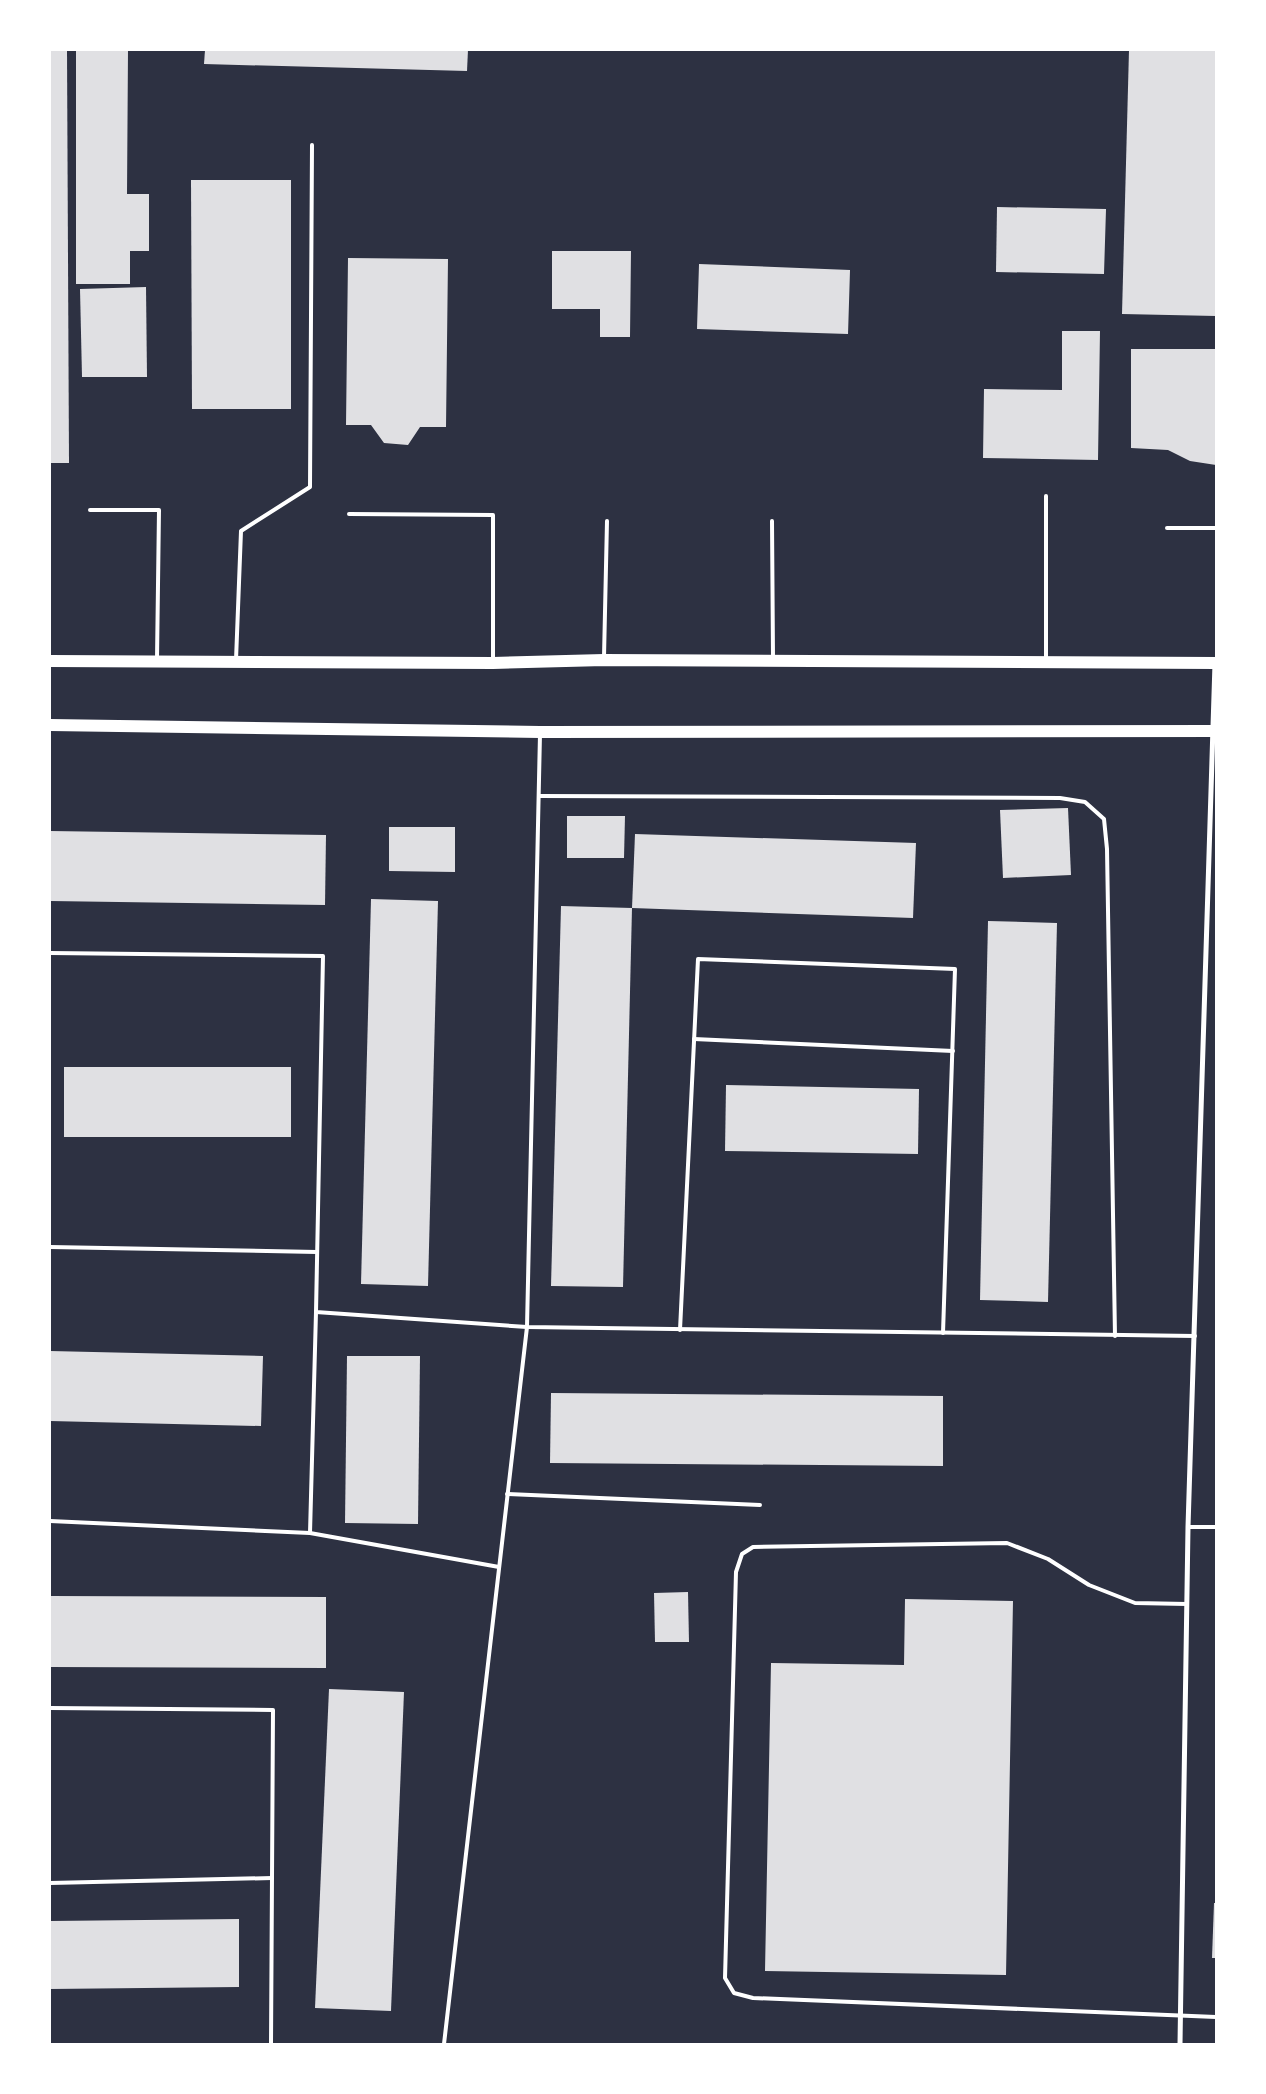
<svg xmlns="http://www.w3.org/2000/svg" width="1266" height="2094" viewBox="0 0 1266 2094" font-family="'DM Sans',sans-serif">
<rect width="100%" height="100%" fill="#2d3142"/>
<g fill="#e0e0e3">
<path d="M50,50H67L69,463H50Z"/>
<path d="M76,50H128L127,194H149V251H130V284H76Z"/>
<path d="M205,50H468L467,71L204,64Z"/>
<path d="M1129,50H1216V316L1122,314Z"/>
<path d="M191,180H291V409H192Z"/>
<path d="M997,207L1106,209L1104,274L996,272Z"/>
<path d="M552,251H631L630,337H600V309H552Z"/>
<path d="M348,258L448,259L446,427H420L408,445L384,443L371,425H346Z"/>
<path d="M699,264L850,270L848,334L697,329Z"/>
<path d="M146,287L147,377H82L80,289Z"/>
<path d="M1062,331H1100L1098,460L983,458L984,389L1062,390Z"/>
<path d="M1131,349H1216V465L1190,461L1168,450L1131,448Z"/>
<path d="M1068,808L1071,875L1003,878L1000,810Z"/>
<path d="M567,816H625L624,858H567Z"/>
<path d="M389,827H455V872L389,871Z"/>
<path d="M50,831L326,835L325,905L50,901Z"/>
<path d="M635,834L916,843L913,918L632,908Z"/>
<path d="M371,899L438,901L428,1286L361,1284Z"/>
<path d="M561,906L632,908L623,1287L551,1286Z"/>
<path d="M988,921L1057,923L1048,1302L980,1300Z"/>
<rect x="64" y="1067" width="227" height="70"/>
<path d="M726,1085L919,1089L918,1154L725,1151Z"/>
<path d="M50,1351L263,1356L261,1426L50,1421Z"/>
<path d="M347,1356H420L418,1524L345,1523Z"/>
<path d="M551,1393L943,1396V1466L550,1463Z"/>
<path d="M688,1592L689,1642H655L654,1593Z"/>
<path d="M50,1596L326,1597V1668L50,1667Z"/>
<path d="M905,1599L1013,1601L1006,1975L765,1971L771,1663L904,1665Z"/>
<path d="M329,1689L404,1692L391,2011L315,2008Z"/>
<path d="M1214,1903H1216V1958H1212Z"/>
<path d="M239,1919V1987L50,1989V1921Z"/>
</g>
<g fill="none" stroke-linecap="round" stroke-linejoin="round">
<g stroke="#fff" stroke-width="4">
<path d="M1046,496V660"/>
<path d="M90,510H159L157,659"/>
<path d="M349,514L493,515V661"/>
<path d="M772,521L773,658"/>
<path d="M1167,528H1216"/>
<path d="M604,657L607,521"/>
<path d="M236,660L241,531L310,487L312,145"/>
<path d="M539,796L1060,798L1085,802L1104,819L1107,849L1115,1336"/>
<path d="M50,953L323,956L316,1312L527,1327L1195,1336"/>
<path d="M694,1039L953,1051"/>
<path d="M50,1247L317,1252"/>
<path d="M680,1330L698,959L955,969L943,1333"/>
<path d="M507,1494L760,1505"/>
<path d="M50,1521L310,1533L499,1567"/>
<path d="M1188,1527H1216"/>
<path d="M310,1533L316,1312"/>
<path d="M1187,1604L1135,1603L1089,1585L1048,1559L1007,1543L753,1547L742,1554L736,1572L725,1978L734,1993L753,1998L1216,2017"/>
<path d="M50,1708L273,1710L271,2044"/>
<path d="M50,1883L272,1878"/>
<path d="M444,2044L527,1327L540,734"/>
</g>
<path stroke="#fff" stroke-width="5" d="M1180,2044L1188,1527L1215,663"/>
<g stroke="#fff" stroke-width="12">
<path d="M50,661L493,663L604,660L1216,663"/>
<path d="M50,725L540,732L1216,731"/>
</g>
</g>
<rect width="1266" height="2094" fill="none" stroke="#ffffff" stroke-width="102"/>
</svg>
